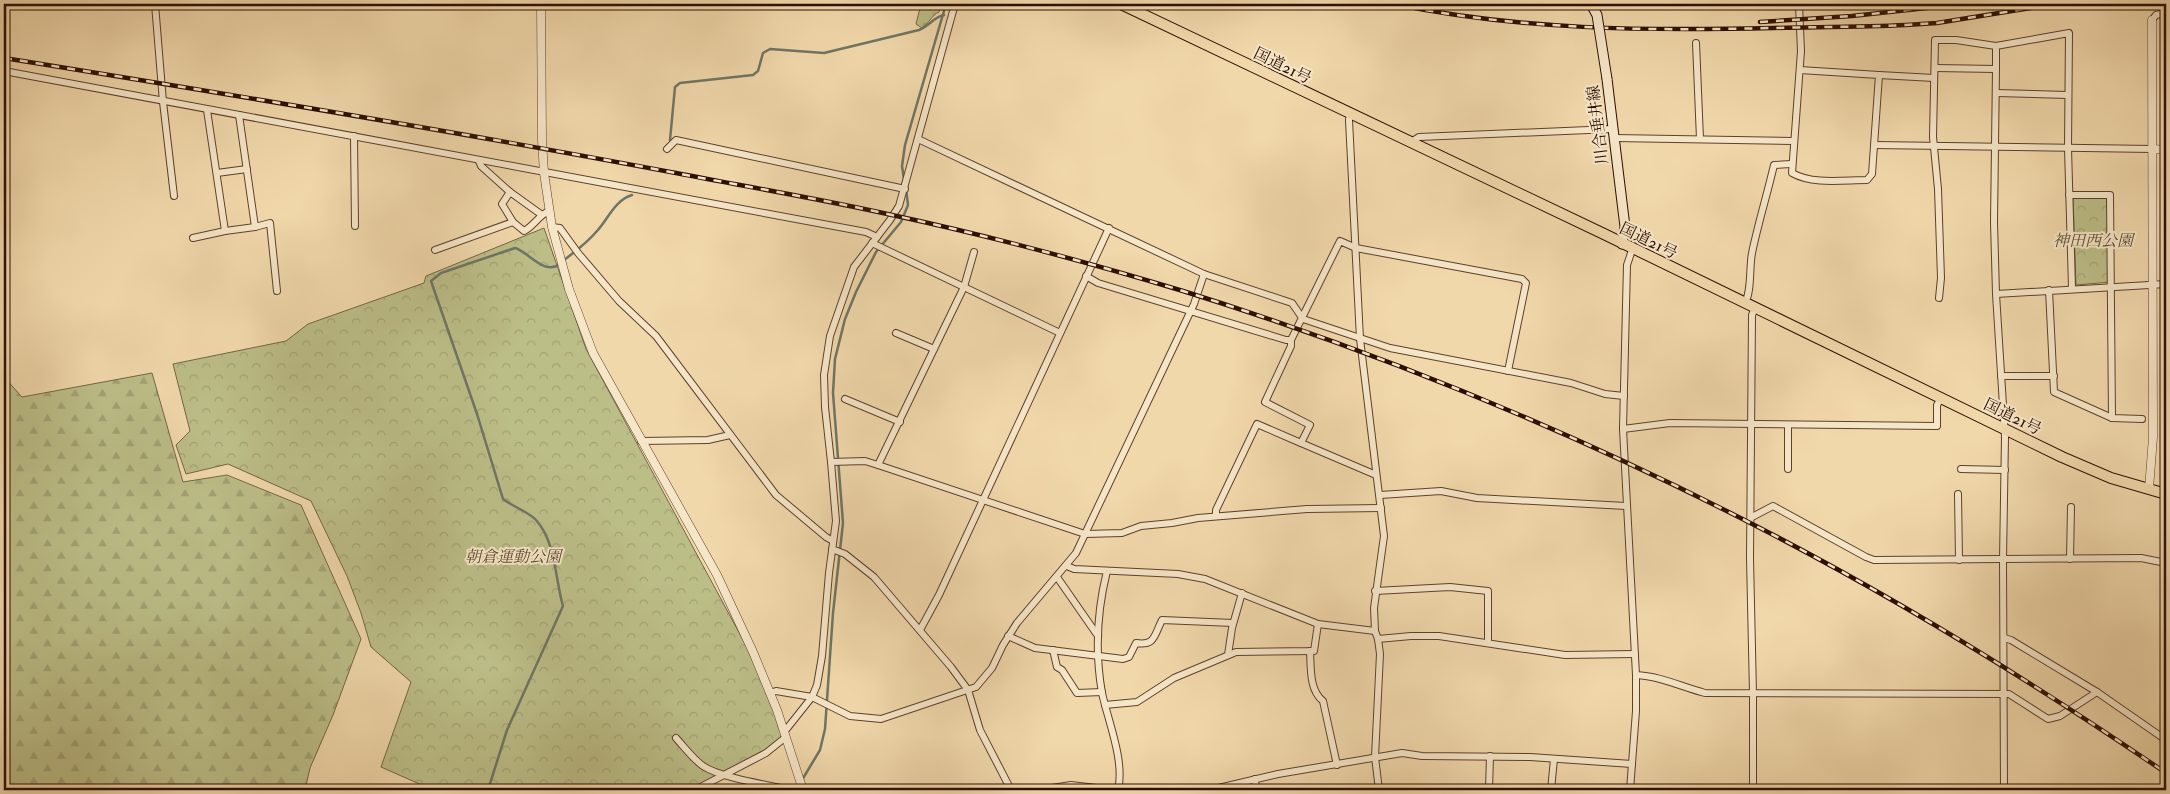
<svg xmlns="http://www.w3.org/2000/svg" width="2170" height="794" viewBox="0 0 2170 794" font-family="'IM FELL Double Pica','Noto Serif JP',serif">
<defs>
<pattern id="forest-firs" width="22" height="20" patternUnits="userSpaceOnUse" patternTransform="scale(1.25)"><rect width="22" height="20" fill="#bcbe88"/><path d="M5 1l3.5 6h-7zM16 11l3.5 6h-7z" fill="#a2a274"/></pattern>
<pattern id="cemetery-stones" width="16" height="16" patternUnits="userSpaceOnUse" patternTransform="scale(1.25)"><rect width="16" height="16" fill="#bcbe88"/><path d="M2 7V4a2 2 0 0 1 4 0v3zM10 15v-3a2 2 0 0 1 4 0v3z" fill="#a2a274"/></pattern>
<pattern id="park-crowns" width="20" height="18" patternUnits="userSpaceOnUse" patternTransform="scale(1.25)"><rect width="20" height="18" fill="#bcbe88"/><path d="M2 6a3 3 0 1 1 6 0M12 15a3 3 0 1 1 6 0" fill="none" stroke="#a2a274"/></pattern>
</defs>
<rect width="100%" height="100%" fill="#f1d8ab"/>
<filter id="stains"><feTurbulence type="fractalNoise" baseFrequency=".004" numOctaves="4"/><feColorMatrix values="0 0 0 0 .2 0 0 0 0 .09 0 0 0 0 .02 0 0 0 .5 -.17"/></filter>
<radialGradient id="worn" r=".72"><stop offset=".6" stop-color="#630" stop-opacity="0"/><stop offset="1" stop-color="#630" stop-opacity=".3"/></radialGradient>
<path fill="url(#forest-firs)" stroke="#746644" d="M152,373L183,482L227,475L301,505L361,639L333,715L310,768L305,790H4V377L22,397Z"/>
<path fill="url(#cemetery-stones)" stroke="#746644" d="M921,4H941L939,12C932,15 929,23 922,28L916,24Z"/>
<g fill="url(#park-crowns)" stroke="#746644">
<path d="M2110,195L2111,282L2076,285L2073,197Z"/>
<path d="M544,228L586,349L749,651L783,733L775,746L707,782L719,790H433L381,767L411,682L371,647L361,613L347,576L311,501L228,464L186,474L176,445L190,431L173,364L286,341L308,324L424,283L426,276Z"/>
</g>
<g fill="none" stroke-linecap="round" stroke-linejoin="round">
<g stroke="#6f7565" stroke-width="2.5">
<path d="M670,140L675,87L680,83L753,75L758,71L763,53L770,49L824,53L919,30C929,26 934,17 944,15"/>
<path d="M904,179L902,166L905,145L946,4"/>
<path d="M564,260C576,251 587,243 597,231C608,219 615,200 632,195"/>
<path d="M802,780L820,750L825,729L833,613L843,523L833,393L835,359L845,319L856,292L876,252L901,222L908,205L906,189"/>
<path d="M463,790H467"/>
<path d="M486,790H488L507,730L563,606C555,579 556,542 536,520C530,513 512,506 503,499L477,414L431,281L441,273L515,248C529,252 544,276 560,264"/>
</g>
<defs>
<g id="minor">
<path d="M155,4L163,102L174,196"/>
<path d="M955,4L899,206L890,220L854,267L830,336L824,375L825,407L831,462L865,461L878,465L1085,534L1122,533L1141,526L1172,523L1198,518L1307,509L1381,508"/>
<path d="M1799,4L1801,51L1792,173C1813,185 1844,180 1867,180L1872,174L1879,75L1800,70"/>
<path d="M2152,20L2156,15L2166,13"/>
<path d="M1696,43L1700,139"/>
<path d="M1935,68L1996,69V46L2069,33L2068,148L2072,288"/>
<path d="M1996,69L1994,222L1996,294L2005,437L2003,560L2004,790"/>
<path d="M4,71L866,232L877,237"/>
<path d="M1879,75L1934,78"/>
<path d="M1996,93L2068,95"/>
<path d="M207,110L225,231"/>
<path d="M1350,113L1349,120L1360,339L1384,536L1374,608L1375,631L1378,639L1380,654L1375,757L1379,790"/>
<path d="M239,115L255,227L270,223L277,291"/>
<path d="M354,136L355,226"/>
<path d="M1614,138L1794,141"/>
<path d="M918,139L1204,274L1292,303L1303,319L1390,348L1571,383L1605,394L1624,396"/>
<path d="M1411,142L1419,137L1612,129"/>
<path d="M1874,145L2153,149"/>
<path d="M667,149L676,140L905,189"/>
<path d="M479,161L481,166L510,192L542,215"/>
<path d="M217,173L247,169"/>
<path d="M510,192L502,204L513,222"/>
<path d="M2069,195H2110L2112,418"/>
<path d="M552,227L560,228L578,253L619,301L656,336L776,495L826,537L833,541"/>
<path d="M193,238L225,231L255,227"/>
<path d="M872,243L1060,333"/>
<path d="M435,250L513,222L524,231C534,226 539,215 549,211"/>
<path d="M1086,276L1098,283L1286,340H1291L1340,241L1356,248L1522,279L1526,283L1508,371"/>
<path d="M2049,290L2054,392L2112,418L2142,419"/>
<path d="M1996,294L2166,284"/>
<path d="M1939,298L1941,278L1938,189L1933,137L1935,40H1956L1996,46"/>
<path d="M1745,303C1752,290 1749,269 1752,253C1758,224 1767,195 1774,165L1791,164"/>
<path d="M896,333L934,349"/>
<path d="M2001,376H2054"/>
<path d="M845,399L900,422"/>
<path d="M1788,425V469"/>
<path d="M1623,429L1670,423L1937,426V405L1941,398"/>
<path d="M2165,440H2166"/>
<path d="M641,441L708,440L730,435"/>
<path d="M1301,443L1376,475"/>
<path d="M878,465L964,287L974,252"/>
<path d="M1961,469L2005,470"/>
<path d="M1958,494L1959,560"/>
<path d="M1380,495L1441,491L1477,498L1626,506"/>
<path d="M1216,516V510L1257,424L1301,443L1310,425L1265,402L1291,346V340"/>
<path d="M1752,517L1773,506L1866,557L1874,560L2141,558L2161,562L2166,565"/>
<path d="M832,549L845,554L874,577L951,667L968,690L980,730L1011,790"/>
<path d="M2070,559L2071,507"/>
<path d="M1067,566L1074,569L1178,574L1205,579L1318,624L1375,631"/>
<path d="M1107,571C1097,611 1095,653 1102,693C1108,721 1125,761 1118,790"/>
<path d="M1057,577L1098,636"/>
<path d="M1375,591L1450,587L1488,591V643"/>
<path d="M920,630L939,595L1109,228"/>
<path d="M1008,636L1035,648L1123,659L1129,657L1136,643C1155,646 1154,636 1162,620L1233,623"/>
<path d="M2004,638L2011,640L2097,692L2166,740"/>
<path d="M1378,639L1411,636H1439L1565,655L1635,654"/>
<path d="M1053,650L1057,667L1062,670L1077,693L1102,692"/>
<path d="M1310,651C1311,667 1309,690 1323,701L1337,765"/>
<path d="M1228,655L1232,628L1242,593"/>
<path d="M1636,675C1660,676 1682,687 1705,693L2009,694L2048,719L2060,716L2097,692"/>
<path d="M770,693L776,691L812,697L850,716L881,719L976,687L992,668L1003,645L1017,623L1076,553L1194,304L1204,274"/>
<path d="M1105,705L1137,702L1174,678L1236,652L1314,651L1318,624"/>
<path d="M785,731L812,697L817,685L822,656L829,573L836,521L831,462"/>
<path d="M676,738C685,748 693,759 703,766C721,778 769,785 791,790"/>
<path d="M1255,779L1256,790"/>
<path d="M695,790L766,753L786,737"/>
<path d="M1039,790L1071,785L1113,790"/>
<path d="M1210,790L1278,774L1402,753L1422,756L1530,757L1632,764"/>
<path d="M1489,790L1490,756"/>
<path d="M1551,790L1554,759"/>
<path d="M1630,790L1636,711V675L1623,429L1627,265L1632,250"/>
<path d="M1753,790V694L1750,558L1752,315L1755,308"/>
</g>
<g id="tertiary">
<path d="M541,4L542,140L544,173L552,227L569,289L593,353L717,575L753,652L777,710L803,790"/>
<path d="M2153,149L2166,150"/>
<path d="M2149,489L2153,437L2152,20"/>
</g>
<path id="secondary" d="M1607,79L1625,227L1622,244"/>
<path id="trunk" d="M1121,4L1604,234L2062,457L2111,478L2166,494"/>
</defs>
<use href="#minor" stroke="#5d402c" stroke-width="8"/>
<use href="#tertiary" stroke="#5d402c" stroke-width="9"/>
<use href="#secondary" stroke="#2c0e01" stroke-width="11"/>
<use href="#trunk" stroke="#2c0e01" stroke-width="12"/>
<use href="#minor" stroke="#f6e6c8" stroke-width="6"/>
<use href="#tertiary" stroke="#f6e6c8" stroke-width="8"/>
<use href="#secondary" stroke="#f6e6c8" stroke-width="9"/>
<use href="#trunk" stroke="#f1d8ab" stroke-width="10"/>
<defs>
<g id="rail">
<path d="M1394,4C1519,30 1646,31 1773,28C1817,27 1862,27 1906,25L1937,23L2055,4"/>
<path d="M1760,22L1852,16L1964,4"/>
<path d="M4,58C228,94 453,131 676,173C748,187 821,199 892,215C990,236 1087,262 1183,291C1382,353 1576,433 1760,528C1900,600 2037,685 2166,773"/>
</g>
</defs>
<use href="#rail" stroke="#2c0e01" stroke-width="4.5"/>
<use href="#rail" stroke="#f6e6c8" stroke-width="2.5" stroke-dasharray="8" stroke-linecap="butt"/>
<defs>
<path id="secondary-bridge" d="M1591,4L1597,15L1607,79"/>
</defs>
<use href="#secondary-bridge" stroke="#2c0e01" stroke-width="11" stroke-linecap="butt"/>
<use href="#secondary-bridge" stroke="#f6e6c8" stroke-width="9"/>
</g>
<g text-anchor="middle" stroke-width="4" stroke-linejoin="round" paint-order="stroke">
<g font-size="16" fill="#2c0e01" stroke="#f6e6c8">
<text transform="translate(1283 65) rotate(26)" y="6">国道21号</text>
<text transform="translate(1597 125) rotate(-97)" y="6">川合垂井線</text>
<text transform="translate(1649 240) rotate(26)" y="6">国道21号</text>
<text transform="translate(2013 416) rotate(26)" y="6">国道21号</text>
</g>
<g font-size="16" font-style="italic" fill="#5e4c30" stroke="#f6e6c8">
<text x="2093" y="246">神田西公園</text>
<text x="513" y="562">朝倉運動公園</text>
</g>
</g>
<rect width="2170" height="794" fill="none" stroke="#f1d8ab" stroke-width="20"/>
<rect x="5" y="5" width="2160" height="784" fill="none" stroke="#2c0e01" stroke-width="2.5"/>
<rect x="10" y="10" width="2150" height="774" fill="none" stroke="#2c0e01"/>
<rect width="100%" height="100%" filter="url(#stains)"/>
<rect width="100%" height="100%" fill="url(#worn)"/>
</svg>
